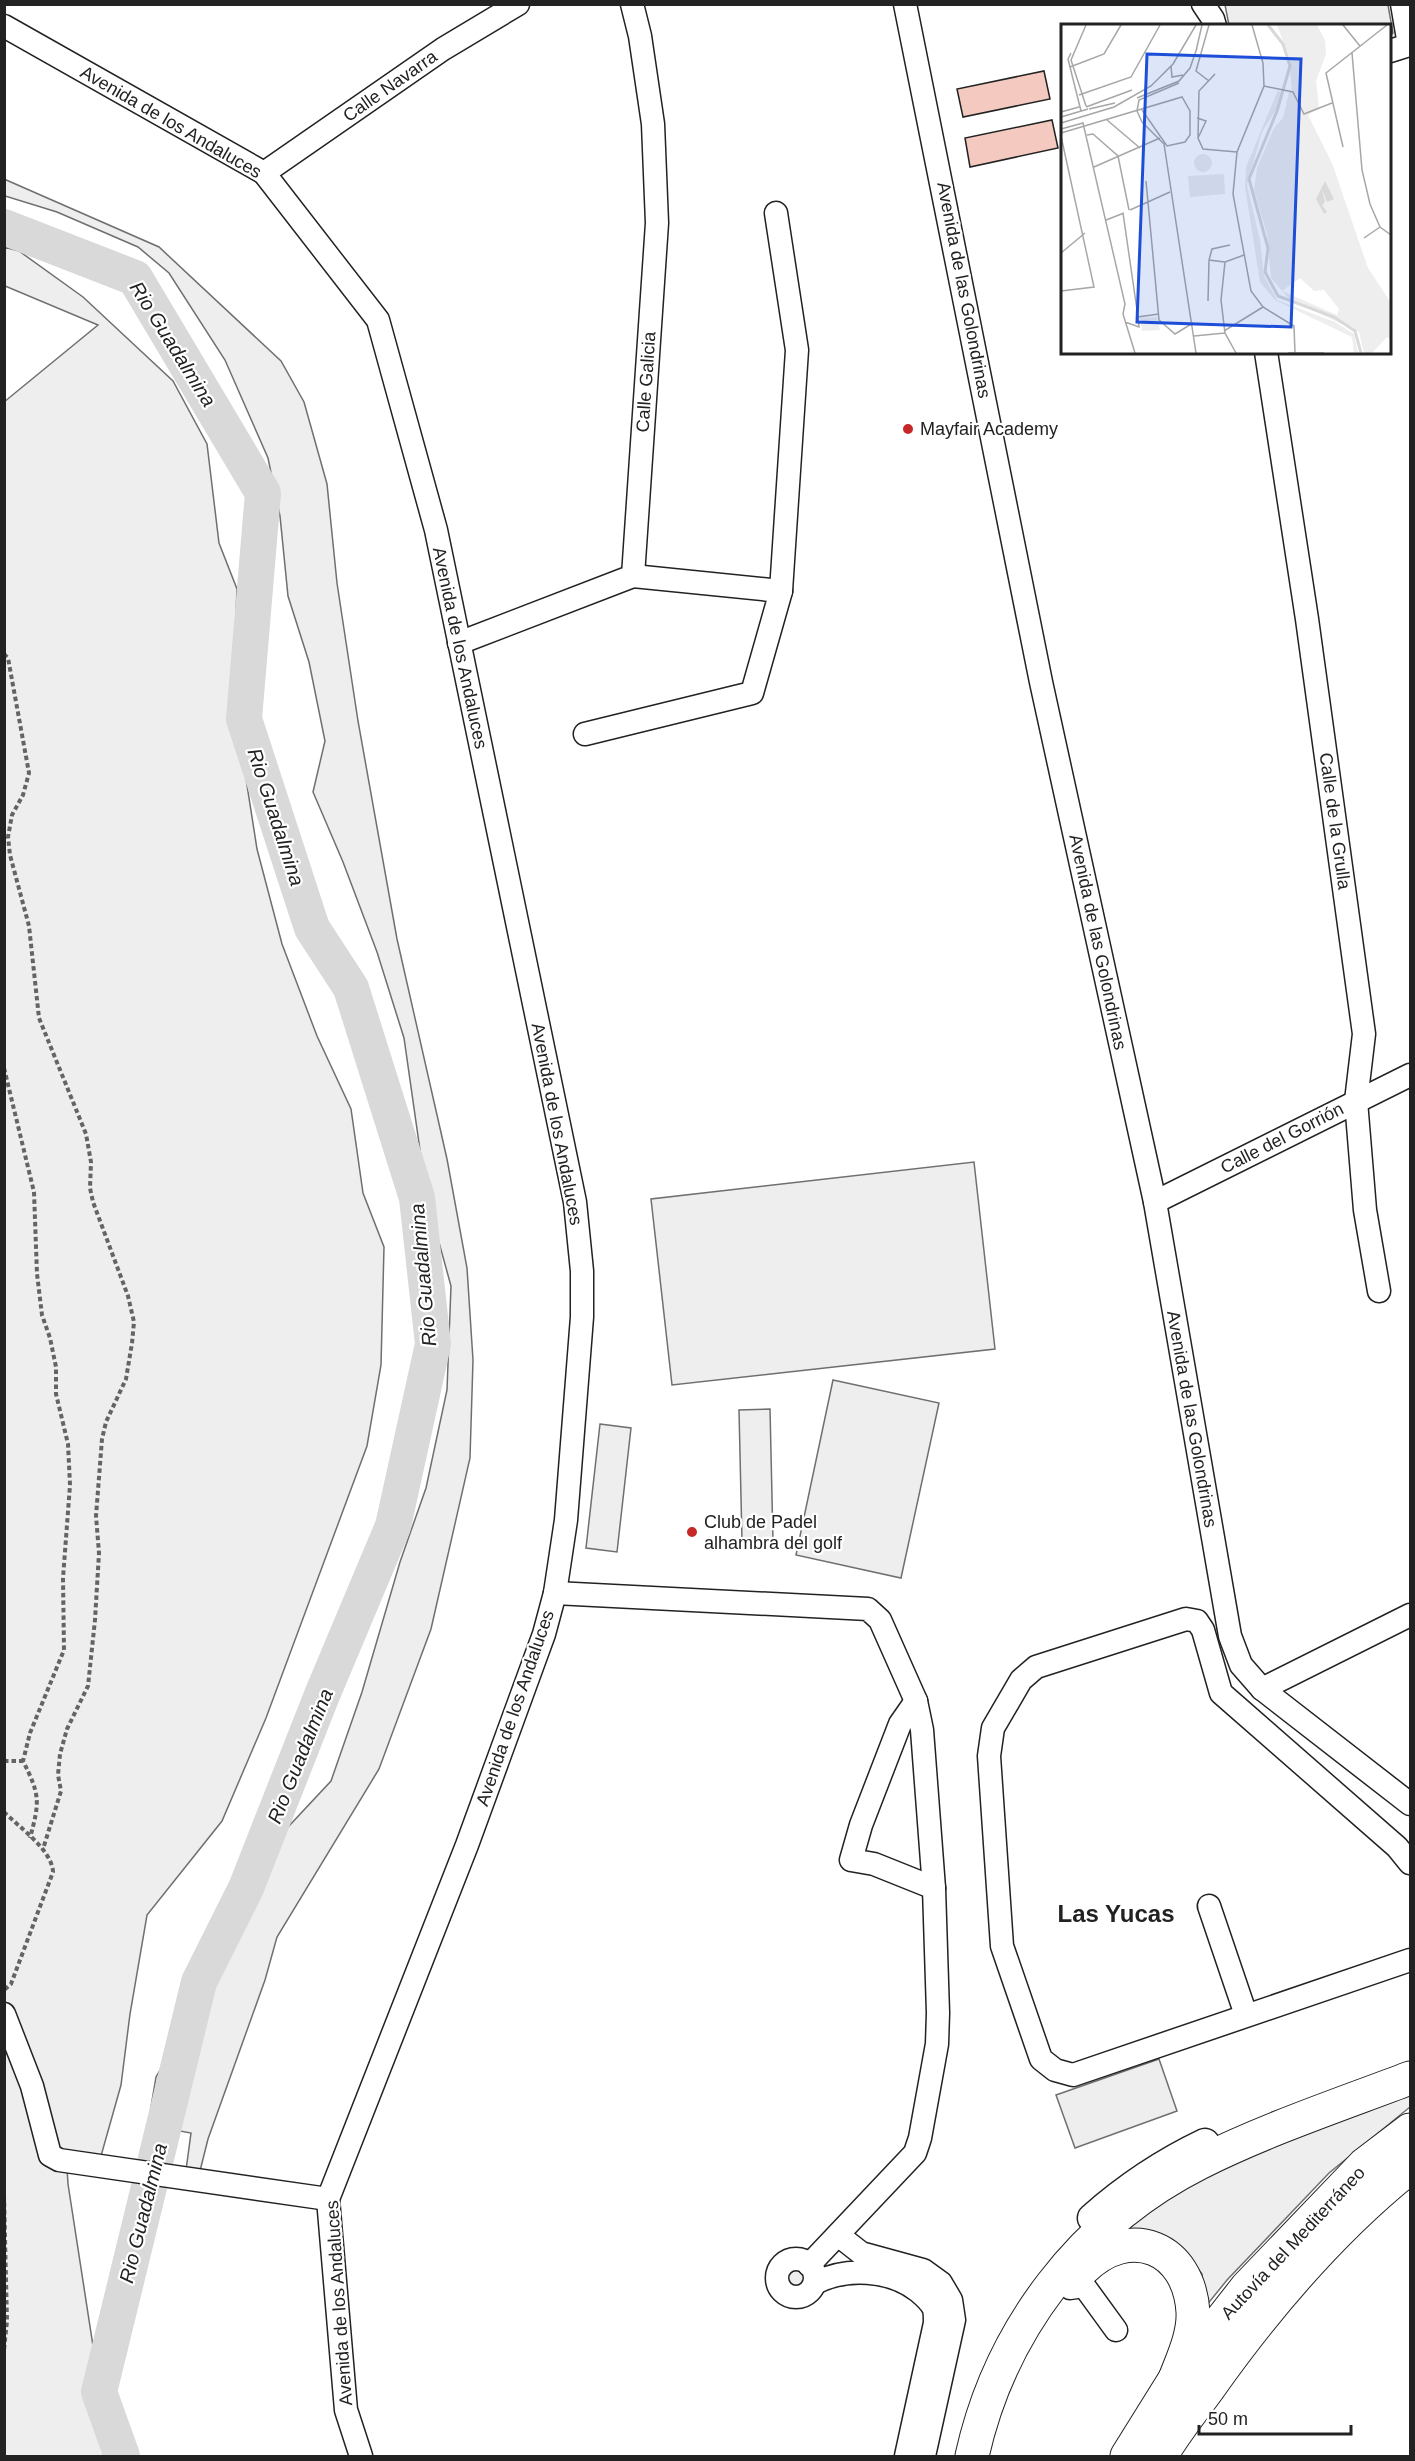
<svg xmlns="http://www.w3.org/2000/svg" width="1415" height="2461" viewBox="0 0 1415 2461" font-family="Arial,sans-serif">
<rect width="100%" height="100%" fill="#fff"/>
<g fill="#eee" stroke="#6f6f6f" stroke-width="1.5">
<path d="M1225,5H1388L1393,33L1390,36V26L1229,25Z"/>
<path d="M4,179L159,247L281,361L304,402L327,484L337,583L358,721L397,939L447,1159L467,1268L473,1360L470,1458L431,1629L379,1769L277,1937L265,1980L208,2139L200,2171L186,2170L191,2133L148,2125L156,2077L176,2043L207,2004L228,1917L246,1872L331,1781L362,1692L400,1562L426,1488L447,1390L451,1286L427,1199L404,1038L377,952L343,862L313,792L325,741L309,662L288,596L280,516L268,458L225,360L169,273L138,247L57,212L5,196Z"/>
<path d="M4,247L19,251L83,297L173,381L207,444L219,543L237,589L234,669L241,747L257,849L282,944L317,1036L351,1109L363,1193L384,1247L381,1365L367,1446L266,1718L222,1821L147,1915L130,2014L121,2085L101,2156L66,2152L68,2184L110,2456H4V402L98,325L5,286Z"/>
<path d="M974,1162L995,1349L672,1385L651,1199Z"/>
<path d="M833,1380L939,1403L901,1578L796,1555Z"/>
<path d="M770,1409L773,1541H742L739,1410Z"/>
<path d="M600,1424L631,1428L617,1552L586,1548Z"/>
<path d="M1159,2059L1177,2111L1075,2148L1056,2095Z"/>
<path d="M1410,2086V2107L1329,2173L1227,2280L1206,2306L1202,2274L1187,2254L1124,2231L1160,2199L1230,2156Z"/>
<circle cx="794" cy="2279" r="12"/>
</g>
<g fill="none" stroke-linecap="round" stroke-linejoin="round">
<path stroke="#d9d9d9" stroke-width="36" d="M4,227L135,278L263,493L244,719L312,928L351,988L417,1198L433,1344L393,1526L322,1695L246,1888L199,1982L99,2392L122,2456"/>
</g>
<g fill="#f3c9c0" stroke="#222" stroke-width="1.5">
<path d="M1044,71L1050,99L963,117L957,89Z"/>
<path d="M1052,120L1058,148L970,167L965,138Z"/>
</g>
<g fill="none" stroke-linecap="round" stroke-linejoin="round">
<defs>
<g id="minor">
<path d="M905,4L1041,682L1155,1202L1230,1636L1241,1665L1262,1689L1410,1804"/>
<path d="M1203,4L1213,19L1215,26"/>
<path d="M4,26L264,173L378,320L436,530L575,1202L582,1271V1317L566,1520L555,1593L544,1634L467,1845L328,2199L346,2410L361,2456"/>
<path d="M1390,51L1409,45L1402,4"/>
<path d="M264,173L443,49L518,4"/>
<path d="M776,213L797,350L781,591"/>
<path d="M1266,352L1307,619L1364,1034L1356,1101L1365,1210L1379,1291"/>
<path d="M459,643L633,576L657,223L653,124L640,36L632,4"/>
<path d="M585,734L752,693L781,591L633,576"/>
<path d="M1155,1202L1410,1075"/>
<path d="M555,1593L868,1609L880,1620L916,1701L922,1730L934,1888L938,2013L937,2044L920,2138L915,2153L809,2265"/>
<path d="M1262,1689L1410,1615"/>
<path d="M916,1701L900,1724L861,1825L851,1860L874,1864L934,1888"/>
<path d="M1410,1863L1397,1847L1221,1693L1203,1630L1197,1621L1186,1619L1036,1667L1021,1680L993,1728L989,1756L1002,1946L1041,2059L1055,2070L1073,2075L1410,1960"/>
<path d="M1209,1906L1246,2015"/>
<path d="M4,2014L32,2086L50,2155L59,2160L328,2199"/>
<path d="M838,2235L861,2253L923,2270L941,2283L951,2300L954,2320L924,2456"/>
<circle cx="796" cy="2278" r="19"/>
<path d="M815,2283C846,2267 890,2269 918,2291C924,2296 931,2302 934,2309C935,2313 935,2319 935,2323L906,2456"/>
<path d="M1070,2288L1084,2286L1116,2330"/>
</g>
<path id="major" d="M1092,2218C1127,2187 1163,2163 1205,2143"/>
<g id="highway">
<path d="M1083,2269C1130,2223 1189,2247 1193,2312C1194,2335 1183,2358 1175,2379"/>
<path d="M972,2456C1000,2330 1082,2222 1199,2163C1267,2129 1339,2105 1410,2078"/>
<path d="M1127,2456L1175,2379L1247,2287L1364,2165L1410,2130"/>
<path d="M1161,2456C1174,2433 1192,2411 1208,2389C1266,2307 1331,2230 1410,2167"/>
</g>
</defs>
<use href="#minor" stroke="#222" stroke-width="25"/>
<use href="#major" stroke="#222" stroke-width="31"/>
<use href="#highway" stroke="#222" stroke-width="35"/>
<g stroke="#646464" stroke-width="4" stroke-dasharray="4.5 3" stroke-linecap="butt">
<path d="M4,654L8,658L29,773L23,795L12,815L8,837L10,855L29,926L39,1018L86,1134L91,1162L90,1188L93,1202L128,1296L134,1322L132,1343L126,1379L106,1422L102,1439L96,1516L99,1553L95,1620L88,1686L67,1729L60,1754L58,1775L61,1791L43,1849"/>
<path d="M4,1068L34,1192L37,1274L42,1315L50,1338L56,1367V1394L68,1444L70,1485L63,1578L64,1650L30,1733L23,1761C40,1795 40,1801 30,1838"/>
<path d="M4,1761H23"/>
<path d="M4,1812C20,1828 52,1850 53,1872L11,1984L4,1990"/>
<path d="M4,2195L7,2321L4,2350"/>
</g>
<use href="#minor" stroke="#fff" stroke-width="22"/>
<use href="#major" stroke="#fff" stroke-width="28"/>
<use href="#highway" stroke="#fff" stroke-width="33"/>
</g>
<g fill="#c62828" stroke="#fff" stroke-width="2">
<circle cx="908" cy="429" r="6"/>
<circle cx="692" cy="1532" r="6"/>
</g>
<g text-anchor="middle" stroke-width="4.5" stroke-linejoin="round" paint-order="stroke">
<g font-size="18" fill="#222" stroke="#fff">
<text transform="translate(390 86) rotate(-35)" y="6">Calle Navarra</text>
<text transform="translate(171 122) rotate(30)" y="6">Avenida de los Andaluces</text>
<text transform="translate(964 290) rotate(79)" y="6">Avenida de las Golondrinas</text>
<text transform="translate(646 382) rotate(-86)" y="6">Calle Galicia</text>
<text transform="translate(460 648) rotate(78)" y="6">Avenida de los Andaluces</text>
<text transform="translate(1335 821) rotate(82)" y="6">Calle de la Grulla</text>
<text transform="translate(1098 942) rotate(78)" y="6">Avenida de las Golondrinas</text>
<text transform="translate(557 1124) rotate(79)" y="6">Avenida de los Andaluces</text>
<text transform="translate(1282 1138) rotate(-27)" y="6">Calle del Gorrión</text>
<text transform="translate(1192 1419) rotate(80)" y="6">Avenida de las Golondrinas</text>
<text transform="translate(515 1708) rotate(-71)" y="6">Avenida de los Andaluces</text>
<text transform="translate(1293 2243) rotate(-47)" y="6">Autovía del Mediterráneo</text>
<text transform="translate(339 2303) rotate(-94)" y="6">Avenida de los Andaluces</text>
</g>
<g font-size="18" fill="#222" stroke="#fff" text-anchor="start">
<text x="920" y="435">Mayfair Academy</text>
<text x="704" y="1528">Club de Padel<tspan x="704" dy="21">alhambra del golf</tspan></text>
</g>
<g font-size="20" font-style="italic" fill="#222" stroke="#fff">
<text transform="translate(173 344) rotate(58)" y="7">Rio Guadalmina</text>
<text transform="translate(276 817) rotate(72)" y="7">Rio Guadalmina</text>
<text transform="translate(423 1275) rotate(-95)" y="7">Rio Guadalmina</text>
<text transform="translate(300 1756) rotate(-68)" y="7">Rio Guadalmina</text>
<text transform="translate(143 2213) rotate(-76)" y="7">Rio Guadalmina</text>
</g>
<g font-size="24" font-weight="bold" fill="#222" stroke="#fff">
<text x="1116" y="1922">Las Yucas</text>
</g>
</g>
<g transform="translate(1061 24)">
<rect width="330" height="330" fill="#fff"/>
<path d="M216,1H256L264,16L265,30L255,57L258,84L247,91L271,139L307,244L330,279V316L326,313L311,329H303L298,308L229,276L210,254L206,210L193,166L196,144L213,104L222,94L228,68H231L228,33ZM239,254L253,267L263,266L278,285L276,291L221,267ZM217,66L222,71L221,76L201,108L186,161L199,216L203,252L216,276L274,298L293,310L297,329H293L291,313L214,276L199,258L184,163L185,143ZM133 139a9 9 0 1 1 18 0a9 9 0 1 1-18 0ZM163,150L164,170L129,173L127,152ZM96,293L99,306L81,307L79,294Z" fill="#eee" fill-rule="evenodd"/>
<path d="M264,157L273,175L266,178L261,165L264,178L261,181L266,188L263,190L255,175Z" fill="#d9d9d9"/>
<path fill="none" stroke="#d9d9d9" stroke-width="3" d="M207,1L222,20L229,42L216,87L188,155L207,224L204,248L217,272L273,293L294,307L300,329"/>
<path fill="none" stroke="#a7a7a7" stroke-width="1.5" d="M148,1L135,47L148,57M191,1L202,39L203,62L176,128L172,170L190,267L202,283L233,302L234,329M282,1L299,22M135,27L141,1M10,29L7,35L20,87M291,29L301,146L309,180L319,203L330,211M110,42L111,53L122,51M9,43L43,30L60,1M151,53L154,50L138,67L137,114L142,125L176,128M203,62L232,68L243,90L271,79M18,71L70,53L99,1M76,74L118,57L129,44L136,24M25,82L10,36L25,1M25,83L71,66M28,85L54,79M76,87L81,98L103,120L135,329M76,87L78,76L118,59M0,88L18,83M0,93L27,85M136,94L145,97L137,114M46,96L79,124M0,99L53,83L90,62L112,40L135,1M0,105L22,99L64,280L62,290L74,329M0,109L121,73L129,87V111L124,118L106,122L81,86M26,111L32,110L57,132L68,186M0,112L33,263L0,267M282,123L265,49L326,1M33,143L99,114M85,157L98,296L114,310L132,299M69,186L109,168M62,189L77,293M45,196L63,189M303,214L319,203M0,229L24,209M164,238L148,236L151,225L169,221M147,277L148,236M64,298L78,303L77,293L98,290M163,307L202,283M133,312L164,309M175,329L164,309L160,276L164,238L183,231M227,329H263"/>
<path fill="#1d4ed8" fill-opacity="0.15" stroke="#1d4ed8" stroke-width="3" d="M86,30L240,35L230,303L76,298Z"/>
<rect width="330" height="330" fill="none" stroke="#222" stroke-width="3"/>
</g>
<rect width="1415" height="2461" fill="none" stroke="#222222" stroke-width="12"/>
<path d="M1199 2425v9h152v-9" fill="none" stroke="#222222" stroke-width="3"/>
<text x="1208" y="2425" font-size="18" fill="#222222" stroke="#ffffff" stroke-width="4.5" paint-order="stroke">50 m</text>
</svg>
